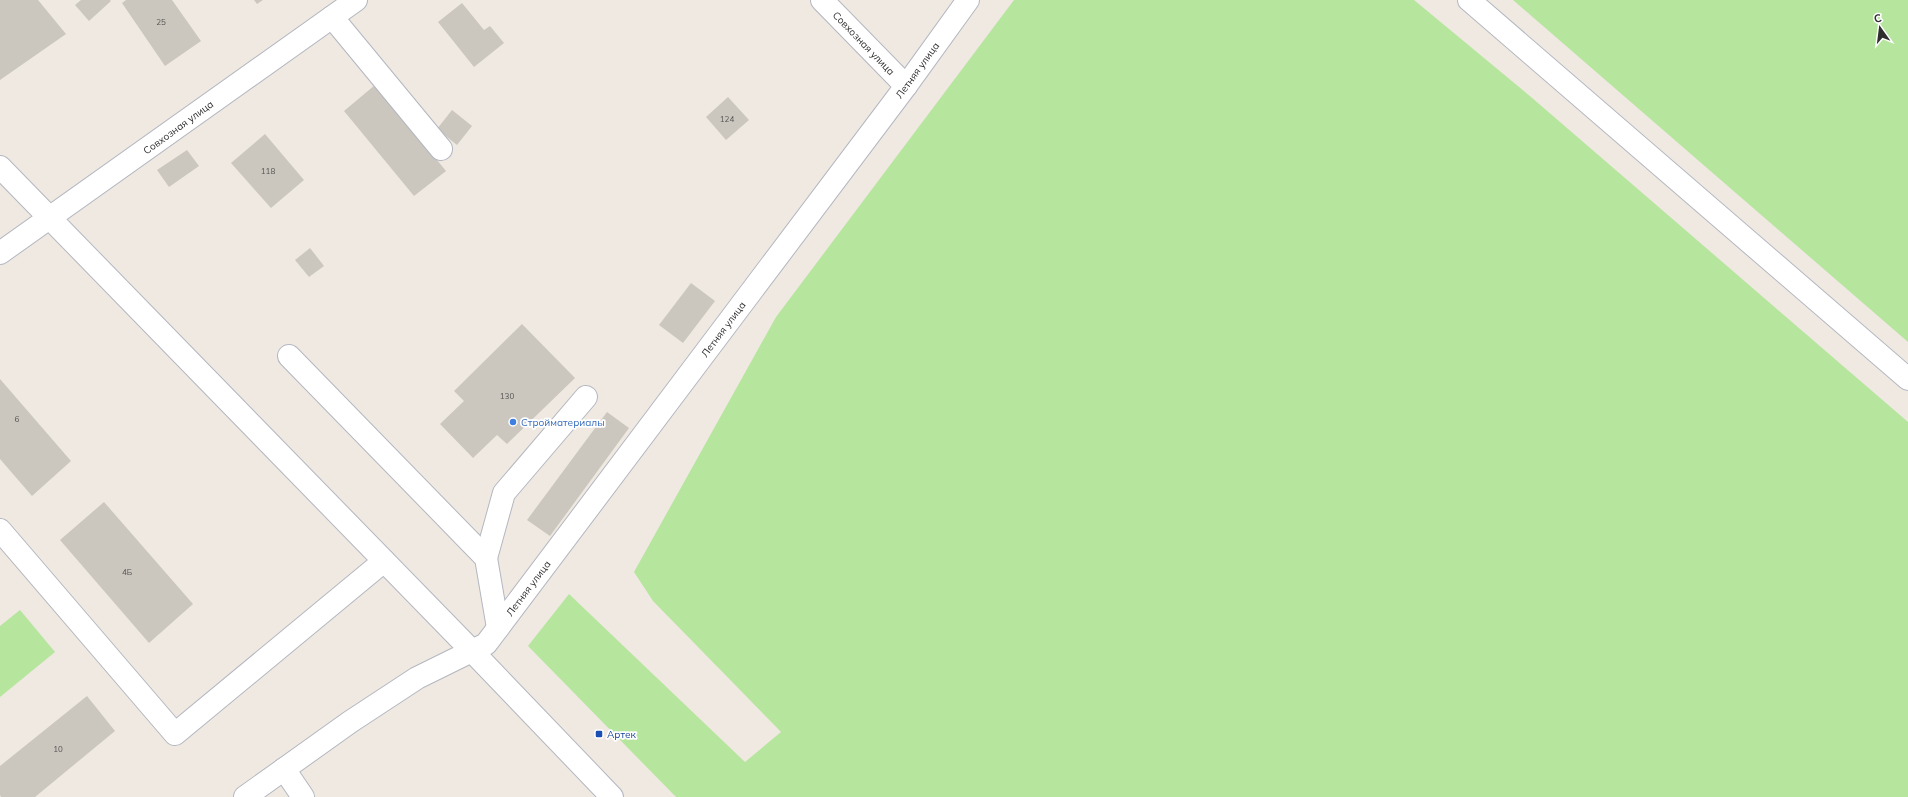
<svg xmlns="http://www.w3.org/2000/svg" width="1908" height="797" viewBox="0 0 1908 797" font-family="Mulish,sans-serif">
<rect width="100%" height="100%" fill="#efe9e1"/>
<g fill="#b6e59e">
<path d="M1014,0H1414L1531,97L1908,422V797H676L528,646L569,594L745,762L781,732L653,601L634,572L776,317Z"/>
<path d="M1513,0H1908V342Z"/>
<path d="M20,610L55,652L0,697V626Z"/>
</g>
<g fill="#cbc7bf">
<path d="M0,0H38L66,34L0,80Z"/>
<path d="M81,0H110L111,1L89,21L75,5Z"/>
<path d="M126,0H172L201,41L165,66L122,3Z"/>
<path d="M254,0H263L257,4Z"/>
<path d="M462,3L484,30L490,26L504,43L474,67L438,22Z"/>
<path d="M375,85L446,171L414,196L344,111Z"/>
<path d="M728,97L749,120L726,140L706,117Z"/>
<path d="M452,110L472,126L457,145L437,129Z"/>
<path d="M265,134L304,180L271,208L231,163Z"/>
<path d="M187,150L199,166L169,187L157,170Z"/>
<path d="M310,248L324,266L309,277L295,260Z"/>
<path d="M691,283L715,301L683,343L659,325Z"/>
<path d="M522,324L575,378L507,444L497,435L473,458L440,424L464,401L454,391Z"/>
<path d="M0,379L71,461L32,496L0,459Z"/>
<path d="M607,412L629,428L550,536L527,520Z"/>
<path d="M104,502L193,604L149,643L60,540Z"/>
<path d="M87,696L115,731L35,797H1L0,795V766Z"/>
</g>
<g fill="none" stroke-linecap="round" stroke-linejoin="round">
<defs>
<g id="minor">
<path d="M822,0L906,86"/>
<path d="M1469,0L1908,379"/>
<path d="M332,17L441,149"/>
<path d="M0,167L472,651L612,797"/>
<path d="M0,253L356,0"/>
<path d="M289,356L486,558L498,628"/>
<path d="M0,530L175,734L384,561"/>
<path d="M486,558L504,493L586,397"/>
<path d="M284,769L303,797"/>
<path d="M245,797L350,722L417,678L486,644L906,86L968,0"/>
</g>
</defs>
<use href="#minor" stroke="#b4b7c1" stroke-width="24"/>
<use href="#minor" stroke="#fff" stroke-width="22"/>
</g>
<circle fill="#3f7fe0" stroke="#fff" stroke-width="1.5" cx="513" cy="422" r="4"/>
<rect fill="#1a4fb4" stroke="#fff" stroke-width="1.5" x="595" y="730" width="8" height="8" rx="2"/>
<g text-anchor="middle" stroke-width="3.5" stroke-linejoin="round" paint-order="stroke">
<g font-size="8" fill="#555452">
<text x="161" y="25">25</text>
<text x="727" y="122">124</text>
<text x="268" y="174">118</text>
<text x="507" y="399">130</text>
<text x="17" y="422">6</text>
<text x="127" y="575">4Б</text>
<text x="58" y="752">10</text>
</g>
<g font-size="10" fill="#2e2e2e" stroke="#fff">
<text transform="translate(864 43) rotate(46)" y="4">Совхозная улица</text>
<text transform="translate(917 70) rotate(-54)" y="4">Летняя улица</text>
<text transform="translate(178 127) rotate(-36)" y="4">Совхозная улица</text>
<text transform="translate(723 329) rotate(-53)" y="4">Летняя улица</text>
<text transform="translate(528 588) rotate(-53)" y="4">Летняя улица</text>
</g>
<g font-size="10" fill="#366cbe" stroke="#fff" text-anchor="start">
<text x="521" y="426">Стройматериалы</text>
</g>
<g font-size="10" fill="#164399" stroke="#fff" text-anchor="start">
<text x="607" y="738">Артек</text>
</g>
</g>
<g transform="translate(1880 28) rotate(346)" stroke="#ffffff" stroke-width="3" paint-order="stroke">
<path d="M0-3L7 15L0 10L-7 15Z" fill="#2e2e2e"/>
<text y="-6" font-size="11" font-weight="bold" text-anchor="middle" fill="#2e2e2e">С</text>
</g>
</svg>
